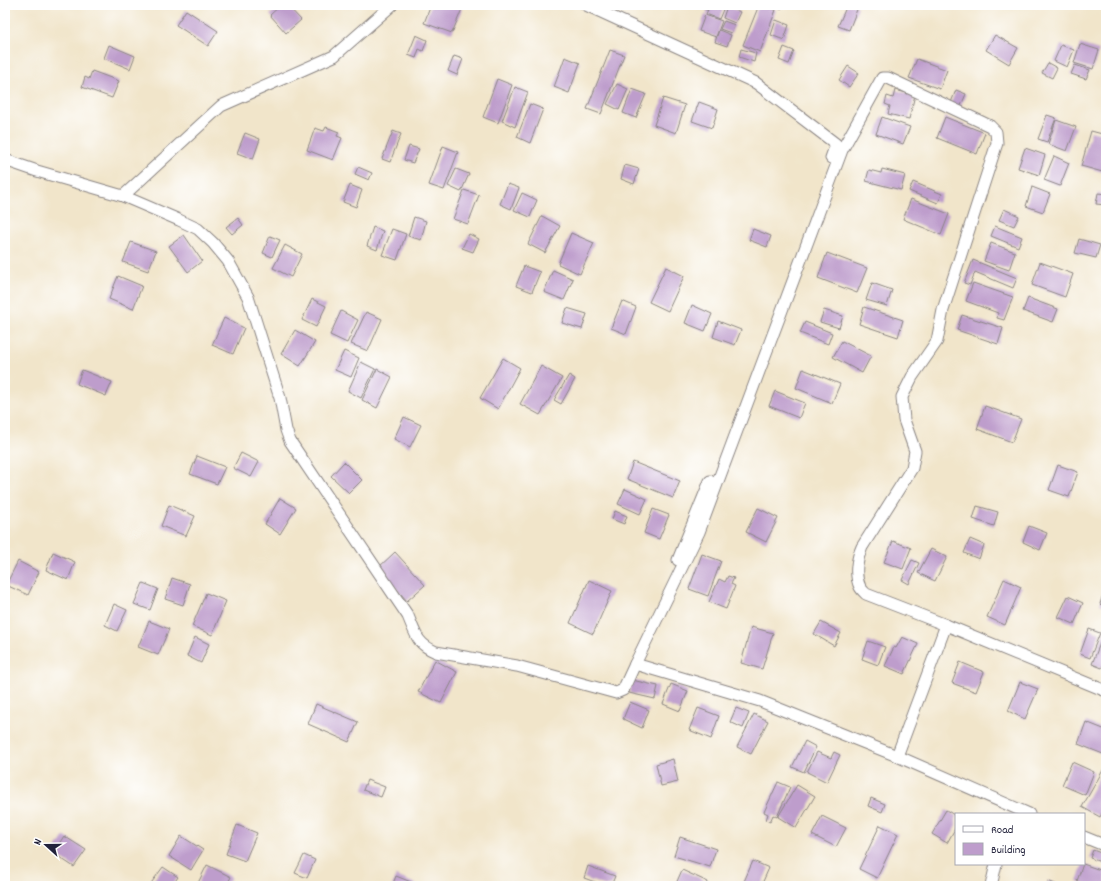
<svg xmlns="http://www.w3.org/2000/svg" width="1111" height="891" viewBox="0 0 1111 891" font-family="Dekko,sans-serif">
<rect width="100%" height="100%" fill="#fff"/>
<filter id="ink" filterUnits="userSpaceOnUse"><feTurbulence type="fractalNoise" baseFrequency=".025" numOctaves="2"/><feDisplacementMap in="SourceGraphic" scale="8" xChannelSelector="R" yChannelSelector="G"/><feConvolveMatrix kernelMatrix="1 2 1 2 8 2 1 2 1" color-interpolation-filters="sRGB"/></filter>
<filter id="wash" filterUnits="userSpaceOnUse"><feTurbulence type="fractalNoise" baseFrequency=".012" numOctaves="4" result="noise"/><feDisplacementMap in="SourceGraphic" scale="16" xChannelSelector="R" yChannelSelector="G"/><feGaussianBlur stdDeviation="0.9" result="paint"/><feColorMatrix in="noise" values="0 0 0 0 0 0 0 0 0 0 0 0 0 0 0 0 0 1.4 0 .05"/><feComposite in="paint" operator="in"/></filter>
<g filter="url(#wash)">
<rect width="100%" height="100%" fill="#f1e5ca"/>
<g id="blocks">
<g fill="#be9dcc">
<path d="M262,5H271L268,9Z"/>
<path d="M281,5H287L301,20L286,33L270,15Z"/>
<path d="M431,5H451L462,9L452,33L424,23Z"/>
<path d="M694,5H709L707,10Z"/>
<path d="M710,5H725L719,19L706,14Z"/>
<path d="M759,5H763L776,10L760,52L743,45Z"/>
<path d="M770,5H783L781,9Z"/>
<path d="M847,5H854L858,7L849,30L838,26Z"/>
<path d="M727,6L740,12L735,23L723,18Z"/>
<path d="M186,10L218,31L208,46L176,25Z"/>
<path d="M5,11L9,13L5,22Z"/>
<path d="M705,15L722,21L716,37L699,31Z"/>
<path d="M776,20L789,25L784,40L771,35Z"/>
<path d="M724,21L735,25L731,33L720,29Z"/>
<path d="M719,30L731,35L727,46L715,42Z"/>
<path d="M416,35L427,40L423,51L419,49L416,58L408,55Z"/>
<path d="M995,35L1018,48L1009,64L986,50Z"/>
<path d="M1080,44L1099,50L1093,69L1074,63Z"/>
<path d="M109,45L135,56L130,69L104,58Z"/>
<path d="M1061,45L1074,50L1067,67L1054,61Z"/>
<path d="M784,47L794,51L789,64L779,60Z"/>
<path d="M741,49L756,53L754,62L739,57Z"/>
<path d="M610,50L624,55L601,114L587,109Z"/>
<path d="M454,56L463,59L457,75L448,71Z"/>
<path d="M565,57L580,63L569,93L554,87Z"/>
<path d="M917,59L947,70L940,89L909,78Z"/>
<path d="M1048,63L1057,68L1052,78L1042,73Z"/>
<path d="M1075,65L1090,70L1086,79L1071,74Z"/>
<path d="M848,66L859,73L849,87L839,80Z"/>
<path d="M92,71L119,81L112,98L82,87L85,77L89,79Z"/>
<path d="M497,79L512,85L498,123L483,117Z"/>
<path d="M617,84L628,89L619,110L607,104Z"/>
<path d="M515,87L528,92L515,127L502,121Z"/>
<path d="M632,89L646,94L636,118L623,113Z"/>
<path d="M895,90L915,95L909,119L888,114L890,106L885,104L887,96L893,98Z"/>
<path d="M956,90L966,94L960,108L950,105Z"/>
<path d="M663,98L685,105L676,133L654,125Z"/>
<path d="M699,102L718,109L712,128L692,121Z"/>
<path d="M530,104L543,109L530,143L517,137Z"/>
<path d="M1047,115L1056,118L1047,142L1038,139Z"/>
<path d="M882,117L910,127L903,144L876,134Z"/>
<path d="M945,117L985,133L977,154L937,138Z"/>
<path d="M1056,120L1076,127L1067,151L1048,144Z"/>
<path d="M326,127L339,132L337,136L342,138L333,160L307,150L315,128L324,131Z"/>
<path d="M393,131L401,134L390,162L382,159Z"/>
<path d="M1091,131L1106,135V173L1081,166Z"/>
<path d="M245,133L260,139L253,159L237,153Z"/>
<path d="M409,146L419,149L413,163L404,160Z"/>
<path d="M443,146L458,152L444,190L429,185Z"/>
<path d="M1025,148L1045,155L1039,175L1018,168Z"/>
<path d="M1054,156L1069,163L1060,186L1044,180Z"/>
<path d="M625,165L639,169L634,184L621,179Z"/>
<path d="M358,167L372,173L369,180L355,174Z"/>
<path d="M456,169L469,174L461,192L448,186Z"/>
<path d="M882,169L905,175L901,190L866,181L869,170L881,173Z"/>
<path d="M913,182L942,194L938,203L909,191Z"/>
<path d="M508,184L519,188L511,209L500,204Z"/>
<path d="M350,185L362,190L356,207L343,202Z"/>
<path d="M1032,187L1050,194L1043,212L1026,206Z"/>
<path d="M464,190L479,195L468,224L453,219Z"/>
<path d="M522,193L537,200L530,217L514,210Z"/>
<path d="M1098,193L1106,194V205L1096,204Z"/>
<path d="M911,199L949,214L941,235L903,219Z"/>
<path d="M1004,209L1019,216L1014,226L999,220Z"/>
<path d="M542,216L560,226L545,253L528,244Z"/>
<path d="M414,217L426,221L421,240L408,236Z"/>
<path d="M238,218L243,225L232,234L226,227Z"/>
<path d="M995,226L1022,237L1018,247L991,236Z"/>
<path d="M373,227L383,231L377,250L367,246Z"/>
<path d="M392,229L406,234L397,260L382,255Z"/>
<path d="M753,229L771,236L767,247L749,240Z"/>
<path d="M571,233L594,243L580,274L558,264Z"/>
<path d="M469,234L479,239L473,252L462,248Z"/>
<path d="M184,235L202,261L188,272L169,246Z"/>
<path d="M270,236L280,240L272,257L263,253Z"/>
<path d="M1079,239L1100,245L1096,258L1075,253Z"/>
<path d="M131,242L156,251L148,271L123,262Z"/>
<path d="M991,243L1015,252L1009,270L984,261Z"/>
<path d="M285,245L302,254L291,277L273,268Z"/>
<path d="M827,253L867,268L857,293L818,278Z"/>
<path d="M973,260L1017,278L1013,288L975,272L970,285L964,283Z"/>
<path d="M1040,262L1073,274L1065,297L1032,285Z"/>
<path d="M524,266L540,272L532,292L516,286Z"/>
<path d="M666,267L684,276L668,311L649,302Z"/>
<path d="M553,270L573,279L564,300L544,292Z"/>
<path d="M118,276L142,286L133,309L109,299Z"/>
<path d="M872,283L892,290L887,306L866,300Z"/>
<path d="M973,283L1013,297L1004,320L997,318L998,313L966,301Z"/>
<path d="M1028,298L1058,309L1053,322L1023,311Z"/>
<path d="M312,299L326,306L316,327L302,320Z"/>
<path d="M622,301L636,307L626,334L611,328Z"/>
<path d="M692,305L712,314L705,331L685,323Z"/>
<path d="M864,307L903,320L898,337L859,324Z"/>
<path d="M567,308L587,314L582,329L562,323Z"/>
<path d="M824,310L843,316L839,328L820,322Z"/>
<path d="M341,311L358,320L347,343L330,335Z"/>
<path d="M366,312L382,319L368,351L351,344Z"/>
<path d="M962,315L1003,328L998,344L957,330Z"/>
<path d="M224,318L244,328L233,354L212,345Z"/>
<path d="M718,321L741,330L735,345L713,337Z"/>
<path d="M805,322L832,333L828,344L800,333Z"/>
<path d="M295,330L315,342L300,366L281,354Z"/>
<path d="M842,341L871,356L862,373L833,357Z"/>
<path d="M344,351L359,358L351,377L335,370Z"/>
<path d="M503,358L520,368L498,409L480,398Z"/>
<path d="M361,362L375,369L361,398L348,391Z"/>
<path d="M541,366L562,378L540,415L520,404Z"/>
<path d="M377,369L392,377L377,408L362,400Z"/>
<path d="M803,369L840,384L832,403L796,388Z"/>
<path d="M82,370L112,382L106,396L77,384Z"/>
<path d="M569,375L575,379L561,404L554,400Z"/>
<path d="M775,391L805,403L799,418L769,406Z"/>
<path d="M985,406L1021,419L1012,442L977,429Z"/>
<path d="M404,417L421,425L410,447L394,439Z"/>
<path d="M241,453L259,462L251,477L233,468Z"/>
<path d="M197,456L225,467L217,484L190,474Z"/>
<path d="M344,462L362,480L349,493L331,476Z"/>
<path d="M633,462L680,481L673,498L627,479Z"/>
<path d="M1058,465L1078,472L1069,497L1049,490Z"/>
<path d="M625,489L647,499L640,514L618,504Z"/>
<path d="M280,498L296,508L280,534L265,524Z"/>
<path d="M169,505L195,516L186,536L161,526Z"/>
<path d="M977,506L998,512L994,526L973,519Z"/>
<path d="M758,508L778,518L766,542L746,532Z"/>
<path d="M653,509L669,515L659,539L644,533Z"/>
<path d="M615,511L627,516L624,524L612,519Z"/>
<path d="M1029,526L1047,533L1040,550L1023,542Z"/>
<path d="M970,539L984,545L979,559L964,553Z"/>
<path d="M893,541L911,548L903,569L884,562Z"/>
<path d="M931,549L947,557L935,581L918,573Z"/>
<path d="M53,552L75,562L68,580L46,570Z"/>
<path d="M395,552L425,585L407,601L378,568Z"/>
<path d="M702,554L721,561L708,596L689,589Z"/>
<path d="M912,560L919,563L909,584L902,580Z"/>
<path d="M18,561L39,572L28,595L6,585Z"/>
<path d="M728,576L734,578L731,584L735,586L726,609L709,602L719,579L725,582Z"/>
<path d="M172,578L190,584L183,605L165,599Z"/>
<path d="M1004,579L1021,587L1005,625L987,617Z"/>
<path d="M589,580L612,591L593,634L570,623Z"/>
<path d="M143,583L158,589L150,610L134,604Z"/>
<path d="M1106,585V606L1100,604Z"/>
<path d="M206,593L226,601L212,635L192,626Z"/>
<path d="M1068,596L1083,603L1074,624L1058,617Z"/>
<path d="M114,604L127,610L117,631L105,625Z"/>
<path d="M149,621L169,629L158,655L138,647Z"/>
<path d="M821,622L841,633L834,646L814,634Z"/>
<path d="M751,627L773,633L762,669L741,663Z"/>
<path d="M1106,628V659L1102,668L1092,664Z"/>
<path d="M1089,629L1100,633L1090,658L1080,654Z"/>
<path d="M195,637L209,644L201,663L187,656Z"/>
<path d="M902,637L918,644L904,674L885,666L894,647L896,648Z"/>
<path d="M868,641L885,647L878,665L862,659Z"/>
<path d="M435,660L457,672L441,703L418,692Z"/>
<path d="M960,662L984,672L976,692L952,683Z"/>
<path d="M632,680L658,686L655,699L629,693Z"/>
<path d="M1020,682L1038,689L1025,719L1008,711Z"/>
<path d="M671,684L688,691L680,711L663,704Z"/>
<path d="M630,702L649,710L642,728L623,719Z"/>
<path d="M316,704L358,722L349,742L308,724Z"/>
<path d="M698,708L719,716L711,739L689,730Z"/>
<path d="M736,708L749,713L743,728L730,722Z"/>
<path d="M754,714L768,721L751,754L737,747Z"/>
<path d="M1086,722L1106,730V746L1103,754L1078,744Z"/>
<path d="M805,741L816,747L804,772L792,767Z"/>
<path d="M817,752L831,758L834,752L840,755L827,782L807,772Z"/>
<path d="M673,759L678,782L661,786L656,764Z"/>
<path d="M1072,762L1094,772L1085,795L1062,785Z"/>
<path d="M1106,765V806L1100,817L1082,807Z"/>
<path d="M367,780L385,787L381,797L363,790Z"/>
<path d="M778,782L790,787L777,817L773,815L770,822L766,820L768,814L764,812Z"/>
<path d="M797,785L815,796L796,828L778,817Z"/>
<path d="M871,798L885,804L882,812L868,806Z"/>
<path d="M946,810L956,816V827L947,843L932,834Z"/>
<path d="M822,816L846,828L836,847L812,835Z"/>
<path d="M237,825L257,833L245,861L226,854Z"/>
<path d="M880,825L898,834L877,878L859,869Z"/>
<path d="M64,836L86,850L74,867L53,853Z"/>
<path d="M181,836L203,850L191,870L169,856Z"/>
<path d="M680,837L716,849L710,867L674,856Z"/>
<path d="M1093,850L1106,855V864L1090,858Z"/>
<path d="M304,855L315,860L307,878L295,873Z"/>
<path d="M753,861L769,868L761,886H742Z"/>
<path d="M1083,864L1106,872V886H1090L1077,881Z"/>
<path d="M207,865L231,877L226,886H200L197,885Z"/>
<path d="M588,866L615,876L611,886H606L584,878Z"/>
<path d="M163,867L178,877L172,886H149Z"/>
<path d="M682,870L708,882L706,886H675Z"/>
<path d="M396,876L416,884L415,886H392Z"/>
<path d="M1048,881L1060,886H1047Z"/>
</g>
</g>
</g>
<g filter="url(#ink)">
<use href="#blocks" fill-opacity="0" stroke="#8a8482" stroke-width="1"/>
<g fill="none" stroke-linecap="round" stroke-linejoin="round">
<defs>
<g id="minor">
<path d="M586,5L756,83L836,144L831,158"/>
<path d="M5,160L37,171L123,196L179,220L198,229L213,243L228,261L248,297L280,398L286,430L290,441L408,616C416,635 417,644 436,652L517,666L616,693L623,690L635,664L760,701L897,756L1029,814"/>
<path d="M123,196L221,106L334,56L392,5"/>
<path d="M678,560L710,481"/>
<path d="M635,664L699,532L842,150L882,78H888L990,126L996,132L997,143L943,310L937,341L912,377L902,397L904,420L915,451L912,468L862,547C857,558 854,575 860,587C861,589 864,592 866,594L946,625"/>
<path d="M897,756L946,625L1106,691"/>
<path d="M1084,837L1106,846"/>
<path d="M991,886L996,864"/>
</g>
</defs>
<use href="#minor" stroke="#8a8482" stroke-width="13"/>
<use href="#minor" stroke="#fff" stroke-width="11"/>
</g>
</g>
<rect width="1111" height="891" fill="none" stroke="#fff" stroke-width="20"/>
<rect x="955" y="813" width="130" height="52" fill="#ffffff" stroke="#a7a7b1"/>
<rect x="963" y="826" width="20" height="6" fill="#ffffff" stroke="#a7a7b1"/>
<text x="991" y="833" font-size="12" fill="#22223b">Road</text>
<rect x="963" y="843" width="20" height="12" fill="#be9dcc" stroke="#a7a7b1"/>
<text x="991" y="853" font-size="12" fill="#22223b">Building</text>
<g transform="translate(46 845) rotate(291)" stroke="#ffffff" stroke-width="3" paint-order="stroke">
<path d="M0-3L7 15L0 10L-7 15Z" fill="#22223b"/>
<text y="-6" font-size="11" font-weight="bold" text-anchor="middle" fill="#22223b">N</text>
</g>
</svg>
